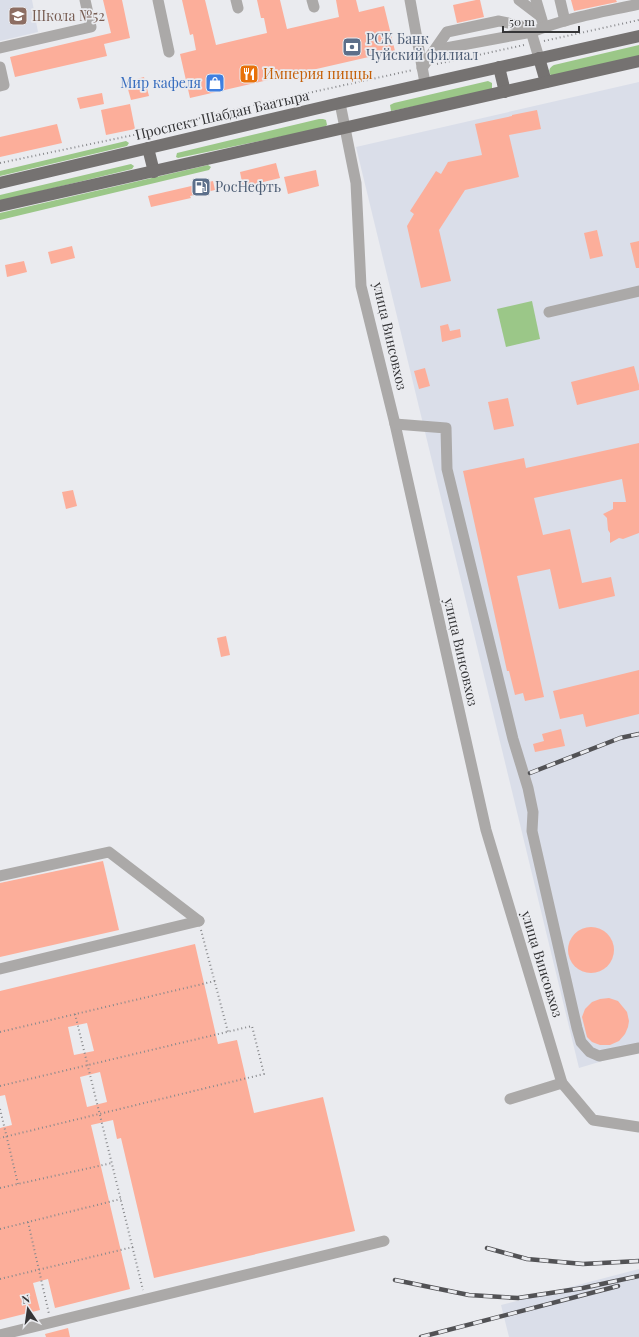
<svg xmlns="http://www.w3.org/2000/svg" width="639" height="1337" viewBox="0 0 639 1337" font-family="'Playfair Display',serif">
<rect width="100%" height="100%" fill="#eaebef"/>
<g fill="#dadee9">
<path d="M0,0H32L38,32L0,41Z"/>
<path d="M639,82V1050L579,1068L356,147Z"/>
<path d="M639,1269V1337H509L501,1305Z"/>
</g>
<g fill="#9bc788">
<path d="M639,45V56L551,76C548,70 549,68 554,65Z"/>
<path d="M488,81L492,83V91L391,111L390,105L394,103Z"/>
<path d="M319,119H323L326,120L327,125L323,128L178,158L176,157L177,153Z"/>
<path d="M126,141L129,143L127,146L0,176V171Z"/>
<path d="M131,164L134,166L132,169L0,201V195Z"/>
<path d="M208,165L211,167L209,170L0,220V213Z"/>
<path d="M532,301L540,339L506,347L497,309Z"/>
</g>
<g fill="#fcae9a" fill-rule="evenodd">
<path d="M103,0H122L130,38L104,44L107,56L15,77L10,57L111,33Z"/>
<path d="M182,0H205L216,45L267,33L264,18H261L257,0H280L287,29L339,17L336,0H356L359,12L384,6L395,51L190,98L180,54L196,50L193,34L190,35Z"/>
<path d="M476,0H480L484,17L457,23L453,5Z"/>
<path d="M571,0H616L617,2L574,11Z"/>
<path d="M144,77L149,96L131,100L126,82Z"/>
<path d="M102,93L104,104L80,109L77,98Z"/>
<path d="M130,104L135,129L106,135L101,110Z"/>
<path d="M537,110L541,129L509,135L519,177L465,190L439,230L451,281L421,288L407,226L414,214L410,211L436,171L441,174L448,162L482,155L475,124L512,116V115Z"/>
<path d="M57,124L62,143L0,157V137Z"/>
<path d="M276,163L280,178L243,187L240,172Z"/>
<path d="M316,170L319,186L288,194L284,177Z"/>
<path d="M213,181L215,190L190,196L191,198L151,207L148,196Z"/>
<path d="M597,230L603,256L590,259L584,233Z"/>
<path d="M639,241V268H636L630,243Z"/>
<path d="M72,246L75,258L51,264L48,252Z"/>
<path d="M24,261L27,272L7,277L5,265Z"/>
<path d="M448,324L450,331L460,329L461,337L442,342L440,326Z"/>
<path d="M634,366L639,385V390L577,405L571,382Z"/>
<path d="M425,368L430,386L419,389L414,371Z"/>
<path d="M508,398L514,426L494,430L488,402Z"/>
<path d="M639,443V533L623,539L619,538L610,543V533L608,530L607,518L603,514L613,509V502H626L622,479L534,498L543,535L570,529L582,583L611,577L615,596L559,609L550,569L517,576L544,697L525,701L523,693L515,695L509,671H507L463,471L524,458L526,468Z"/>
<path d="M73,490L77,506L66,509L62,492Z"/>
<path d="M226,636L230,655L221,657L217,638Z"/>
<path d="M639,670V714L586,727L583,714L560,719L553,691Z"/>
<path d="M561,729L565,746L535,752L533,744L544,741L542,734Z"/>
<path d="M103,861L119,930L0,957V883Z"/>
<circle cx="591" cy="950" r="23"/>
<path d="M195,944L218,1044L237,1040L254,1113L323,1097L355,1231L154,1278L121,1138L117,1139L113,1120L91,1125L130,1289L55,1308L48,1279L33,1283L40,1310L0,1320V1128L12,1125L5,1095L0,1096V991ZM87,1023L94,1051L74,1055L68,1027ZM100,1072L107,1102L87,1107L80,1077Z"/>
<path d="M609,998L618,1001L627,1012L629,1021L628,1027L625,1034L619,1041L610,1045H600L592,1042L587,1037L582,1017L585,1009L592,1002L600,999Z"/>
<path d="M68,1328L70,1337H46L45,1334Z"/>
</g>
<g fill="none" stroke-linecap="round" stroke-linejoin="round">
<g stroke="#88898c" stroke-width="2" stroke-dasharray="1 3" stroke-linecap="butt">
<path d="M544,41L639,20"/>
<path d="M437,64L524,45"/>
<path d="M0,163L148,132L226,111L413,70"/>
<path d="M201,930L228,1032"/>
<path d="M75,1014L143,1290"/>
<path d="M0,1032L215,981"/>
<path d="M0,1086L252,1026L264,1074L0,1138"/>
<path d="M0,1109L18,1184"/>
<path d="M0,1188L112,1163"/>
<path d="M28,1222L49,1314"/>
<path d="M0,1229L121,1199"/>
<path d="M0,1279L133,1247"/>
</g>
<g stroke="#aba9a8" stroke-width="11">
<path d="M158,0L169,52"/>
<path d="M236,0L238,8"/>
<path d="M312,0L314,7"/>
<path d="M410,0L425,83"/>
<path d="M519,0L540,16"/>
<path d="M536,0L544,27"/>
<path d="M560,0L565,21"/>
<path d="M0,48L91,27L85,0"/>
<path d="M435,50L532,32C565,18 603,12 639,4"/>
<path d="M0,67L4,85L0,86"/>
<path d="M422,68L447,32L499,21L530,28L539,58"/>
<path d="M340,103L356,183L361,286L395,424L486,830L562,1083L593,1120L639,1127"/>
<path d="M549,312L639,291"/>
<path d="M395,424L446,428L447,469L513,739L528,788L533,812L532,831L577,1028L581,1042L590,1052L599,1056L639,1048"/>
<path d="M0,876L109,852L199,921"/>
<path d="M0,969L199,921"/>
<path d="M510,1099L562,1083"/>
<path d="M0,1335L384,1241"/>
</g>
<g stroke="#757271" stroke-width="12">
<path d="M539,58L546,82"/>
<path d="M499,67L505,92"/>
<path d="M148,148L154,172"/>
<path d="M0,183L340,103L639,36"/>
<path d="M0,206L639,61"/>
</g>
<defs>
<g id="rail">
<path d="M530,773L620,738L639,734"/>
<path d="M487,1248L527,1259L583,1264L639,1261"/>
<path d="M395,1280L469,1295L518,1298L583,1288L639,1276"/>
<path d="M421,1337L618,1286"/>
</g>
</defs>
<use href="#rail" stroke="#525255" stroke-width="4.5"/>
<use href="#rail" stroke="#eaebef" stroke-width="3" stroke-dasharray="9" stroke-linecap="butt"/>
</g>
<defs>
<symbol id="school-square" viewBox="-11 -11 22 22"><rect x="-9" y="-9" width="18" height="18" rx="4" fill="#8d6e63" stroke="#eaebef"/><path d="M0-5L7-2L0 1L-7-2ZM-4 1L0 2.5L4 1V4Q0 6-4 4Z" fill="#fff"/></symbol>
<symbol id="bank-square" viewBox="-11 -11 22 22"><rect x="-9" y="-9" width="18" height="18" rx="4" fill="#5c6f8a" stroke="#eaebef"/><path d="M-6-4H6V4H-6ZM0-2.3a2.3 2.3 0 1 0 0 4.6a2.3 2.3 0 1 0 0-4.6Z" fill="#fff"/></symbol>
<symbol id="restaurant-square" viewBox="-11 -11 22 22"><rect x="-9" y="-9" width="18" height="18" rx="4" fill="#e8710a" stroke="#eaebef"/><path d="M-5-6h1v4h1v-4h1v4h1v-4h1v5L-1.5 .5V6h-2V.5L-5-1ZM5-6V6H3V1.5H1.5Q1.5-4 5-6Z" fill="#fff"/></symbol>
<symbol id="shop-square" viewBox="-11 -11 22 22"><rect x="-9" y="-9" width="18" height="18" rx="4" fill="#3f7fe0" stroke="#eaebef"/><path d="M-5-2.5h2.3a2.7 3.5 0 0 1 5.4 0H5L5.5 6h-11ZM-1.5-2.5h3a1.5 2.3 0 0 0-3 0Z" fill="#fff"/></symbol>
<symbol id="fuel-square" viewBox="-11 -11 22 22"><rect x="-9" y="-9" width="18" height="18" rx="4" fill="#5c6f8a" stroke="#eaebef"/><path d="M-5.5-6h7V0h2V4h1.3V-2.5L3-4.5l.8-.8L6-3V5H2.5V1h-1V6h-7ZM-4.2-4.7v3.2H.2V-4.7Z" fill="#fff"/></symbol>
</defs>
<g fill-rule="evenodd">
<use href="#school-square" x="7" y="5" width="22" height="22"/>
<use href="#bank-square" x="341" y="36" width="22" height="22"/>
<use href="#restaurant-square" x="238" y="63" width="22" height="22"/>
<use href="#shop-square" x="204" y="72" width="22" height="22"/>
<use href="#fuel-square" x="190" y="176" width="22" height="22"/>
</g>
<g text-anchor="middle" stroke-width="3.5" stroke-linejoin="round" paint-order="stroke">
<g font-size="14" fill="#785e54" stroke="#eaebef" text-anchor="start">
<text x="32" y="21">Школа №52</text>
</g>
<g font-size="14" fill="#4e5e75" stroke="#eaebef" text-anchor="start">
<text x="366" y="44">РСК Банк<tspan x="366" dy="16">Чуйский филиал</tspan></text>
<text x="215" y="192">РосНефть</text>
</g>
<g font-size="14" fill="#c56008" stroke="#eaebef" text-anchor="start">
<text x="263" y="79">Империя пиццы</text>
</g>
<g font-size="14" fill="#366cbe" stroke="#eaebef" text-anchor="end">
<text x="201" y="88">Мир кафеля</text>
</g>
<g font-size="14" fill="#353537" stroke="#eaebef">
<text transform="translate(222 115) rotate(-13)" y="5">Проспект Шабдан Баатыра</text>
<text transform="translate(390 336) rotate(77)" y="5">улица Винсовхоз</text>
<text transform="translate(461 652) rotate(77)" y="5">улица Винсовхоз</text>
<text transform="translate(542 964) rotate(73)" y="5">улица Винсовхоз</text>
</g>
</g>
<g transform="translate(28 1309) rotate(347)" stroke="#eaebef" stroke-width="3" paint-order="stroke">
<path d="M0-3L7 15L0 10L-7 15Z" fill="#353537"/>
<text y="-6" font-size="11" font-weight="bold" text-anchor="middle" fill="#353537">N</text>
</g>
<path d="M503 26v6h76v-6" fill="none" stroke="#353537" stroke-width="2"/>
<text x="509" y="26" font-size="12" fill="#353537" stroke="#eaebef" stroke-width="3" paint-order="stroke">50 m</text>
</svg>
